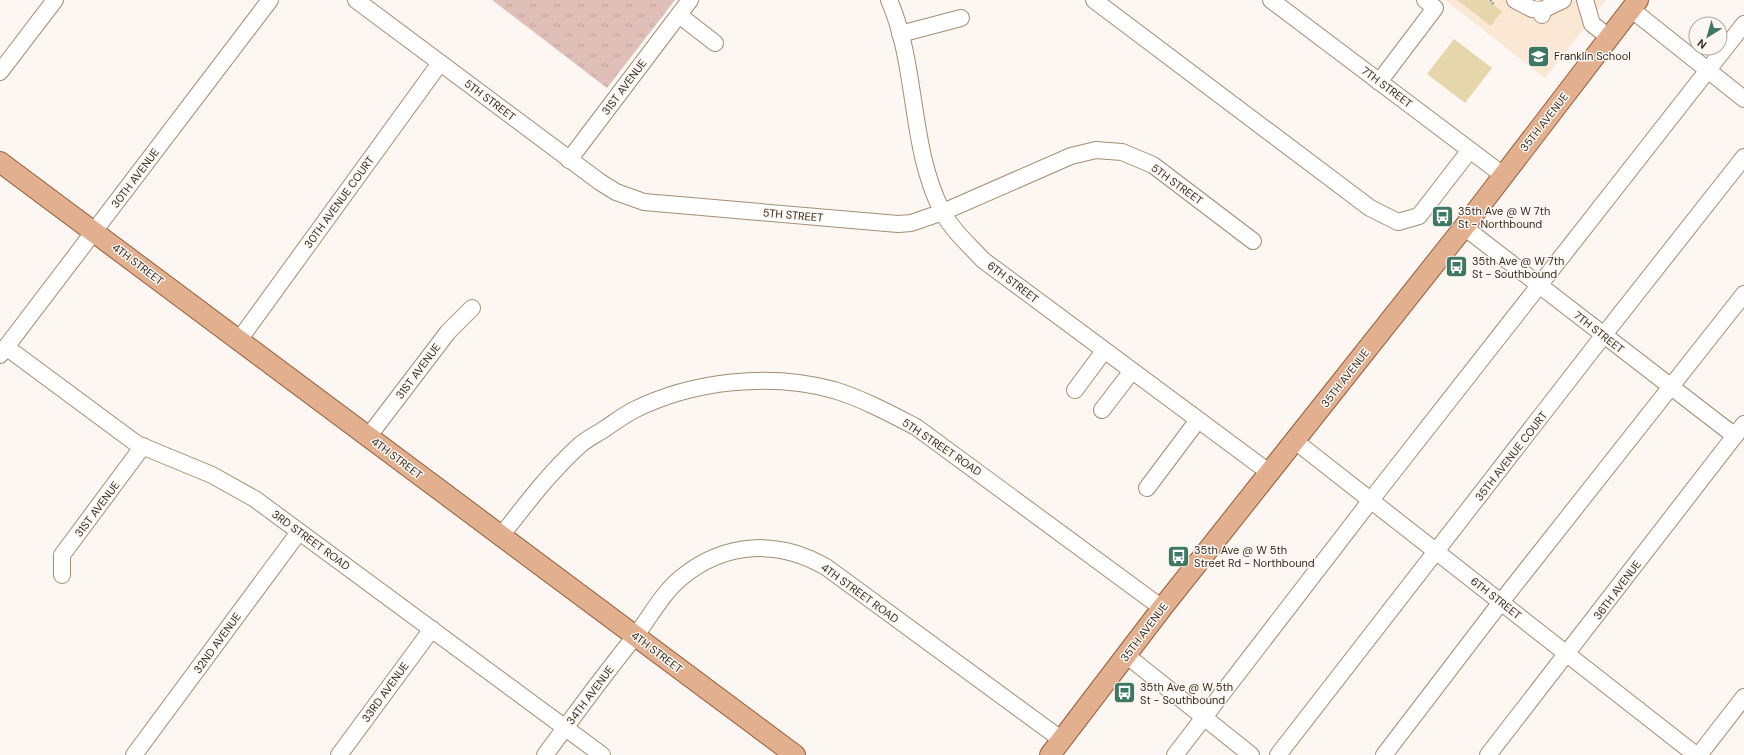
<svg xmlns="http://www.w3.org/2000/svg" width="1744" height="755" viewBox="0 0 1744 755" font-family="'DM Sans',sans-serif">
<defs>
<pattern id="grass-tufts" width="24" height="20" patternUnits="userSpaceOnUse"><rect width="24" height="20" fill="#e0bfb8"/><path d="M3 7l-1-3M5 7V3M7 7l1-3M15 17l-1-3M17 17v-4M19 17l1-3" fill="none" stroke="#c1a49e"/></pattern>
</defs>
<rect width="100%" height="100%" fill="#fcf7f2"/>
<path fill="#fbe8d4" d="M1445,0H1606L1545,78Z"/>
<path fill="url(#grass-tufts)" d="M492,0H675L607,88Z"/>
<g fill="#e6d6ac">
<path d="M1457,0H1487L1502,11L1491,26Z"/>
<path d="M1454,39L1492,68L1465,103L1427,74Z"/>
</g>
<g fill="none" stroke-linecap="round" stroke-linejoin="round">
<defs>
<g id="minor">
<path d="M356,0L600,182L616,192L644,202L898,224L911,223L943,212L1071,156L1096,150L1122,152L1153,165L1253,241"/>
<path d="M889,0C918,66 909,147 942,211C952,230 969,245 983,260L1270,473"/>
<path d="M1094,0L1370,208L1398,222L1419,216L1470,150"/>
<path d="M1271,0L1503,175"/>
<path d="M1515,0L1532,9L1542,10"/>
<path d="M1585,0L1592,24L1609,37"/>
<path d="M1631,9L1744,99"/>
<path d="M679,15L715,43"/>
<path d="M1542,15V10L1563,0"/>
<path d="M900,34L961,18"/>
<path d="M0,72L55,0"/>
<path d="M1379,82L1435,8L1425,0"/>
<path d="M569,160L690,0"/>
<path d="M1464,227L1735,436"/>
<path d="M239,340L440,63"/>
<path d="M6,347L137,444L212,475L255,499L602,755"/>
<path d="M0,355L270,0"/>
<path d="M1075,390L1104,351"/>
<path d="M1102,410L1132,371"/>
<path d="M368,437L448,332L472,308"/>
<path d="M1295,441L1696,755"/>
<path d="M1147,488L1198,420"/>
<path d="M501,536C526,504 550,472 580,445C588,438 597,434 606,428C615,422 624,415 634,410C692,381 770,372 834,390C863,399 889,413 916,427L1162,608"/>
<path d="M62,575V555L143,446"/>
<path d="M1126,655L1251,755"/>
<path d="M134,755L299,532"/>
<path d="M339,755L432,629"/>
<path d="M545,755C574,716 602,677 633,639C649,619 662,593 682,577C725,542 778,539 826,567L1062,740"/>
<path d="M1175,755L1371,500L1744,24"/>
<path d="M1278,755L1603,336L1744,157"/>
<path d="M1384,755L1501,602L1744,294"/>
<path d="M1488,755L1744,424"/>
<path d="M1699,755L1744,697"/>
</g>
<g id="major">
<path d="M0,162L795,755"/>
<path d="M1050,755L1162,608L1464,227L1638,0"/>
</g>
</defs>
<use href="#minor" stroke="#a48d73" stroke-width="18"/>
<use href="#major" stroke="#985d38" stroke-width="22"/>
<path stroke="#9e978f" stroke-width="2.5" stroke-dasharray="2 2" stroke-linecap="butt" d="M1490,0L1493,3L1492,4"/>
<use href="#minor" stroke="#fff" stroke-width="16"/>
<use href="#major" stroke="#e2af8f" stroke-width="20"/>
</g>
<defs>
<symbol id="school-square" viewBox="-11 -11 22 22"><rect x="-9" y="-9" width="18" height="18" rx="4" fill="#3c7862" stroke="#fcf7f2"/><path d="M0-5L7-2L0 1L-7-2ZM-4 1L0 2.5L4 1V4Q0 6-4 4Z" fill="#fff"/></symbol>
<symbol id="bus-square" viewBox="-11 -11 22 22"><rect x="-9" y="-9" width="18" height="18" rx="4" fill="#3c7862" stroke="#fcf7f2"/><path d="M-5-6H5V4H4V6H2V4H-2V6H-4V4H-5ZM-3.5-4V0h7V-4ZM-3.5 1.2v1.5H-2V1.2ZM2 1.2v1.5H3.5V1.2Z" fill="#fff"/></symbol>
</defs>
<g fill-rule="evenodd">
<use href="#school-square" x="1526" y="44" width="25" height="25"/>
<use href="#bus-square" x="1430" y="204" width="25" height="25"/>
<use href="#bus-square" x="1444" y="254" width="25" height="25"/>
<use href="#bus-square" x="1166" y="544" width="25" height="25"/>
<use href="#bus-square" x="1112" y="680" width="25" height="25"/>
</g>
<g text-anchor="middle" stroke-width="3" stroke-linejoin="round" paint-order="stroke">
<g font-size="11" fill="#332a1f" stroke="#fcf7f2" text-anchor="start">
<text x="1554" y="60">Franklin School</text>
<text x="1458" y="215">35th Ave @ W 7th<tspan x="1458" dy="13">St - Northbound</tspan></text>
<text x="1472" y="265">35th Ave @ W 7th<tspan x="1472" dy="13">St - Southbound</tspan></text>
<text x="1194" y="554">35th Ave @ W 5th<tspan x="1194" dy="13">Street Rd - Northbound</tspan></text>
<text x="1140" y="691">35th Ave @ W 5th<tspan x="1140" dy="13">St - Southbound</tspan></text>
</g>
<g font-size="11" fill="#332a1f" stroke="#fcf7f2">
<text transform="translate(624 87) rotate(-53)" y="4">31ST AVENUE</text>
<text transform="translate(1387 87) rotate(37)" y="4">7TH STREET</text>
<text transform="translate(490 100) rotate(37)" y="4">5TH STREET</text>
<text transform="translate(1544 122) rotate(-52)" y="4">35TH AVENUE</text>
<text transform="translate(135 178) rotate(-53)" y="4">30TH AVENUE</text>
<text transform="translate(1177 184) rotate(36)" y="4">5TH STREET</text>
<text transform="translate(339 202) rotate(-54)" y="4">30TH AVENUE COURT</text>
<text transform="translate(793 215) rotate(5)" y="4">5TH STREET</text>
<text transform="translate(138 264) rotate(37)" y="4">4TH STREET</text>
<text transform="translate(1013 282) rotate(37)" y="4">6TH STREET</text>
<text transform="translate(1599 332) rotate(38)" y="4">7TH STREET</text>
<text transform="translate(418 371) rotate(-53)" y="4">31ST AVENUE</text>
<text transform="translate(1345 378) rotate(-52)" y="4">35TH AVENUE</text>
<text transform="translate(942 447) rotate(34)" y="4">5TH STREET ROAD</text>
<text transform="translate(1511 456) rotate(-52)" y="4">35TH AVENUE COURT</text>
<text transform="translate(397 458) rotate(37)" y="4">4TH STREET</text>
<text transform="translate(97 509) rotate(-53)" y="4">31ST AVENUE</text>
<text transform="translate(311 540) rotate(36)" y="4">3RD STREET ROAD</text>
<text transform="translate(1617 590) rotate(-53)" y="4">36TH AVENUE</text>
<text transform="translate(860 593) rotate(36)" y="4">4TH STREET ROAD</text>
<text transform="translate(1496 598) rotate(38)" y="4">6TH STREET</text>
<text transform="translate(1144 632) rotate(-53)" y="4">35TH AVENUE</text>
<text transform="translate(217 643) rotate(-54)" y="4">32ND AVENUE</text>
<text transform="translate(657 652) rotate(37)" y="4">4TH STREET</text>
<text transform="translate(385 692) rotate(-54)" y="4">33RD AVENUE</text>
<text transform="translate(590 695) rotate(-53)" y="4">34TH AVENUE</text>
</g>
</g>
<g transform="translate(1708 36) rotate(217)"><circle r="19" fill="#fcf7f2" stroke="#aca59e"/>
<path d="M0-3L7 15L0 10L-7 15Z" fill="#3c7862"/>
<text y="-6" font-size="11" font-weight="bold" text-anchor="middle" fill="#332a1f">N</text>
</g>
</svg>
